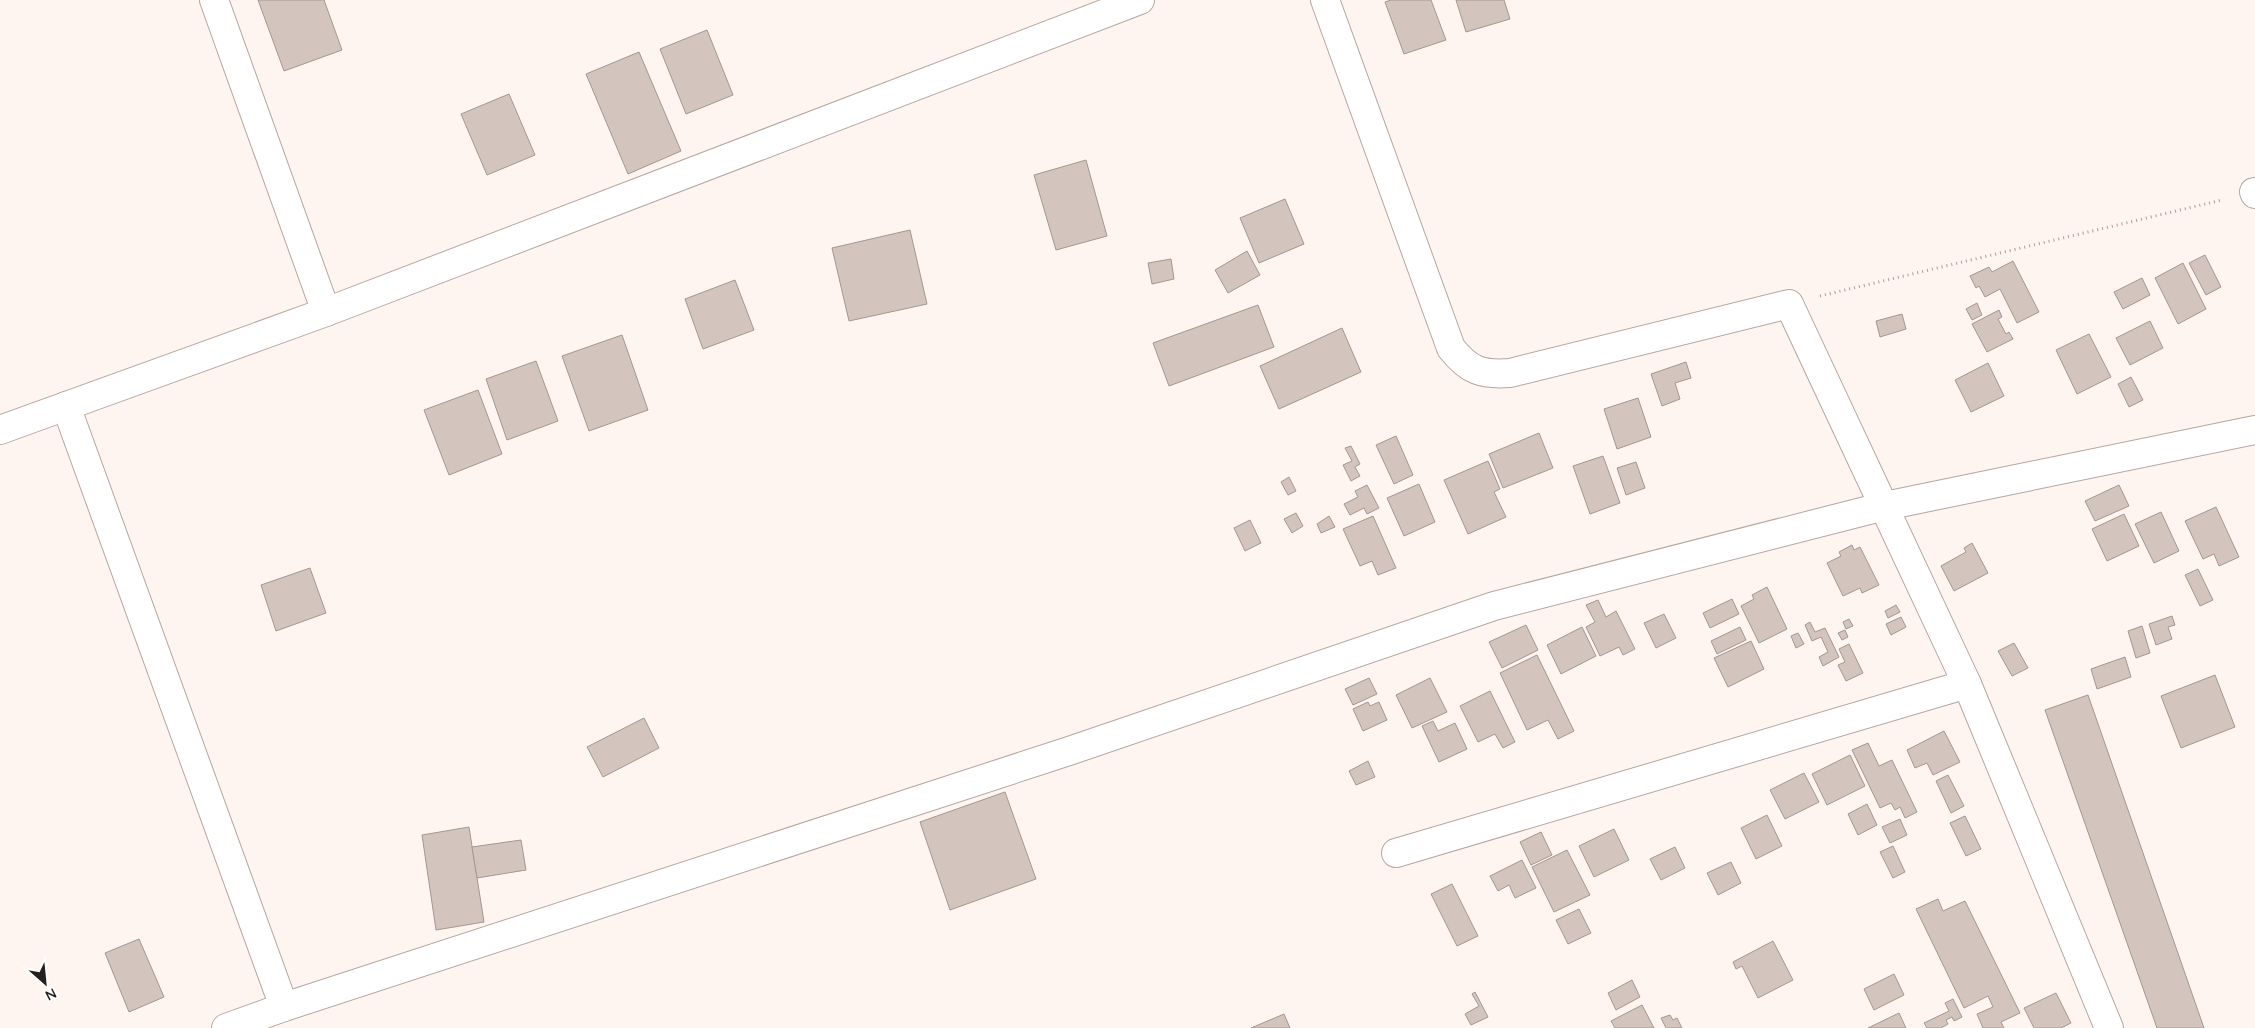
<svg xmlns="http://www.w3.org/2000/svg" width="2255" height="1028" viewBox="0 0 2255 1028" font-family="Quicksand,sans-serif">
<rect width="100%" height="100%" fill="#fef5f1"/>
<g fill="#d3c4bd" stroke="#a59690">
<path d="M258,0H324L342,50L284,71Z"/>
<path d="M1391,0H1431L1446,40L1404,54L1385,2Z"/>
<path d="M1456,0H1504L1510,19L1466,32Z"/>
<path d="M707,30L733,95L686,114L660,49Z"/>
<path d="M639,52L681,151L628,174L586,74Z"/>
<path d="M509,94L535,155L487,175L461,114Z"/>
<path d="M1086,160L1107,236L1056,250L1034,175Z"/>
<path d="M1285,199L1304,244L1259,263L1240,218Z"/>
<path d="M910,230L927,304L849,321L832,248Z"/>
<path d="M1247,251L1260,275L1228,293L1215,270Z"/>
<path d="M2205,255L2221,287L2206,295L2189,263Z"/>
<path d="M1171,259L1174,279L1152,284L1148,263Z"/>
<path d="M2013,261L2039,312L2017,323L2000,289L1985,297L1979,286L1976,288L1970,276L1989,267L1992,272Z"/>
<path d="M2183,263L2206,309L2178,324L2155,278Z"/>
<path d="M2142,278L2150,295L2123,309L2114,292Z"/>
<path d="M735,280L754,330L703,349L685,299Z"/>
<path d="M1977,303L1982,315L1972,320L1966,309Z"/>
<path d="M1258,305L1274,347L1169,386L1153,343Z"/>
<path d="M1999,310L2002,317L1998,319L2006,334L2009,332L2013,339L1987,352L1972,324Z"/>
<path d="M1902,314L1906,329L1880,337L1876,321Z"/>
<path d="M2150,321L2163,348L2130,365L2116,338Z"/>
<path d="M1342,328L1361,372L1279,409L1260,366Z"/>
<path d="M2089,334L2111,377L2077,394L2056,350Z"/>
<path d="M622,335L648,410L589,431L562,356Z"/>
<path d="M536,361L558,421L507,440L486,379Z"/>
<path d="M1686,362L1691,378L1675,383L1680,399L1662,406L1651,374Z"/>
<path d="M1988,363L2004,396L1971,412L1955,380Z"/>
<path d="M2131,377L2143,400L2129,407L2118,384Z"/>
<path d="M478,390L502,454L449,475L424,410Z"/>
<path d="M1638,398L1651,437L1617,449L1604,409Z"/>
<path d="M1539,433L1553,468L1503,488L1489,454Z"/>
<path d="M1396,436L1413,475L1394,484L1376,445Z"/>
<path d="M1351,446L1360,464L1355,467L1360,476L1351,481L1343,465L1352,461L1345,448Z"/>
<path d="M1603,456L1620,503L1590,514L1573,466Z"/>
<path d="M1488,461L1500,489L1494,492L1506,517L1468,534L1444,480Z"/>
<path d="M1636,462L1645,488L1626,495L1617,468Z"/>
<path d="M1289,477L1296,491L1288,495L1281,482Z"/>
<path d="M1419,484L1435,522L1404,536L1387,498Z"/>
<path d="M1367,485L1379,508L1367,514L1364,508L1350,515L1344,504L1358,497L1355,491Z"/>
<path d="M2119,485L2129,506L2095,521L2085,501Z"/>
<path d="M2216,507L2239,557L2219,566L2214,554L2203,559L2185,521Z"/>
<path d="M2161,512L2179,551L2154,563L2135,524Z"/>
<path d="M1296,513L1303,526L1292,533L1284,519Z"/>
<path d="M2124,514L2139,546L2107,561L2092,529Z"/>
<path d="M1329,516L1335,527L1321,533L1317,524Z"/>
<path d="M1373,516L1396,568L1378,575L1372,561L1360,566L1343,529Z"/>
<path d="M1250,520L1261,543L1245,551L1234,528Z"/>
<path d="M1972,543L1988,573L1954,591L1941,566L1966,552L1964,548Z"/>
<path d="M1852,545L1854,550L1860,547L1879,585L1862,593L1860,588L1843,596L1827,563L1841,556L1839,552Z"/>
<path d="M310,568L326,613L276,631L261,585Z"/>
<path d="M2198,569L2213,600L2200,606L2185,575Z"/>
<path d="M1767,587L1787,629L1759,643L1741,606L1754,599L1752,595Z"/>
<path d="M1732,599L1739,614L1710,628L1703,613Z"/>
<path d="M1598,600L1606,617L1616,611L1635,649L1623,655L1619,647L1600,656L1586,627L1595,622L1586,605Z"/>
<path d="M1896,605L1900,612L1888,618L1885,611Z"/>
<path d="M1664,614L1676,638L1656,648L1644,623Z"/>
<path d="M2172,616L2175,625L2168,627L2172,639L2156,645L2149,624Z"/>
<path d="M1901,617L1906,627L1891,635L1886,624Z"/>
<path d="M1849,619L1853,626L1846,629L1843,622Z"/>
<path d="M1810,622L1815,632L1825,628L1839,657L1823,666L1819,657L1828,652L1821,637L1812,641L1805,625Z"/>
<path d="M1526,625L1538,650L1502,668L1489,642Z"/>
<path d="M2142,626L2150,653L2136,658L2128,631Z"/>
<path d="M1582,627L1596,656L1561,674L1547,645Z"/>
<path d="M1740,627L1746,640L1717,654L1711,641Z"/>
<path d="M1845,630L1848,637L1842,640L1838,633Z"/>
<path d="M1798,633L1804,644L1796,648L1791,636Z"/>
<path d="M1751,641L1764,669L1728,687L1714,658Z"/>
<path d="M2014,643L2028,668L2012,676L1998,651Z"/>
<path d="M1849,644L1863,673L1846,681L1838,665L1845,662L1839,649Z"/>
<path d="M1537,655L1574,731L1558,739L1548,720L1527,730L1500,673Z"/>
<path d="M2125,657L2131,677L2097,689L2091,669Z"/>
<path d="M2215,675L2235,727L2181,748L2161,696Z"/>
<path d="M1369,678L1377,694L1353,705L1345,689Z"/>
<path d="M1430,678L1447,712L1412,728L1396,695Z"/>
<path d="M1490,691L1515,742L1503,748L1495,734L1478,742L1460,706Z"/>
<path d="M2088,695L2204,1028H2157L2045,710Z"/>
<path d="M1368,702L1370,706L1379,702L1387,720L1363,731L1353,709Z"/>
<path d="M644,718L659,748L603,777L587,747Z"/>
<path d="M1433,721L1438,731L1455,723L1467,749L1439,762L1422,726Z"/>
<path d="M1944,731L1960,762L1933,775L1927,763L1915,768L1907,750Z"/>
<path d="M1868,743L1879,766L1892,760L1917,812L1905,818L1900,807L1895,810L1891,803L1880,808L1852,750Z"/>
<path d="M1850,755L1865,786L1827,805L1812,774Z"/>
<path d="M1368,761L1375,777L1356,785L1349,771Z"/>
<path d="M1804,773L1819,802L1785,819L1770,790Z"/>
<path d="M1948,775L1964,806L1951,813L1936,781Z"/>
<path d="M1005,792L1036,879L950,910L920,822Z"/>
<path d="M1867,804L1877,825L1858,835L1848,814Z"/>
<path d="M1767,815L1782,846L1756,859L1741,828Z"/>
<path d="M1965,816L1981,849L1966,856L1950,823Z"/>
<path d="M1900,819L1907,835L1890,843L1882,827Z"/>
<path d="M469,827L484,922L436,930L422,835Z"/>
<path d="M1614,829L1629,860L1594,877L1579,846Z"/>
<path d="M1541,832L1552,855L1531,865L1520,842Z"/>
<path d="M521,840L526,870L477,878L472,847Z"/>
<path d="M1893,846L1905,872L1893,878L1880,852Z"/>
<path d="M1675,847L1685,868L1661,880L1650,859Z"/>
<path d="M1567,850L1590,895L1554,912L1532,867Z"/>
<path d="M1522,860L1536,888L1515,898L1509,885L1498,891L1490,876Z"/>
<path d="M1731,862L1741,883L1718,895L1707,873Z"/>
<path d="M1452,884L1478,936L1457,946L1431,894Z"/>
<path d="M1938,899L1943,911L1965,901L2020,1013L2001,1022L2004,1028H1983L1977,1014L1993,1007L1988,996L1964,1008L1916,909Z"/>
<path d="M1579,909L1591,933L1568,944L1556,920Z"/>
<path d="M139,939L164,997L129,1012L105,953Z"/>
<path d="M1773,941L1793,980L1758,998L1742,966L1736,969L1733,962Z"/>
<path d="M1894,974L1904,995L1874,1010L1864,989Z"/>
<path d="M1632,980L1640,997L1616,1010L1608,993Z"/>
<path d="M1475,992L1488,1017L1471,1025L1465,1014L1479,1006L1472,994Z"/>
<path d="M2056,993L2071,1023L2061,1028H2034L2024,1008Z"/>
<path d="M1953,999L1962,1017L1954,1021L1952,1017L1946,1020L1948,1024L1941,1028H1927L1924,1023L1949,1011L1945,1003Z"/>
<path d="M1642,1005L1654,1028H1615L1611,1021Z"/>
<path d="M1899,1013L1906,1028H1868Z"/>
<path d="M1284,1014L1290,1028H1251Z"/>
<path d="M1670,1015L1673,1020L1677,1018L1682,1028H1666L1661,1018Z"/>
</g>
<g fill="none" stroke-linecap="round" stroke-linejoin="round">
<defs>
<g id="street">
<path d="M214,0L326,312"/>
<path d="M1325,0L1451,348C1469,371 1482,375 1510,373L1789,304L1967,684L2109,1028"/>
<path d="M2254,192L2255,194"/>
<path d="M66,406L284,1007"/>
<path d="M0,430L326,312L1140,0"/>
<path d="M1396,853L1967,684"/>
<path d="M226,1028L284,1007L1066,752L1494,606L1885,506L2255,430"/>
</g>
</defs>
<use href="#street" stroke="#b5a6a0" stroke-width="30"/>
<path stroke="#a69e9b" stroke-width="3" stroke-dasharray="1 4" stroke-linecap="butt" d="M1820,296L2222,200"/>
<use href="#street" stroke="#fff" stroke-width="28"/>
</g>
<g transform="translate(45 983) rotate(153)" stroke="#ffffff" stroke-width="4" paint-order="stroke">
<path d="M0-4L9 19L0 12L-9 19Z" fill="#251f1d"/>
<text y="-8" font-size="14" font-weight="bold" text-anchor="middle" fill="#251f1d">N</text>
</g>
</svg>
